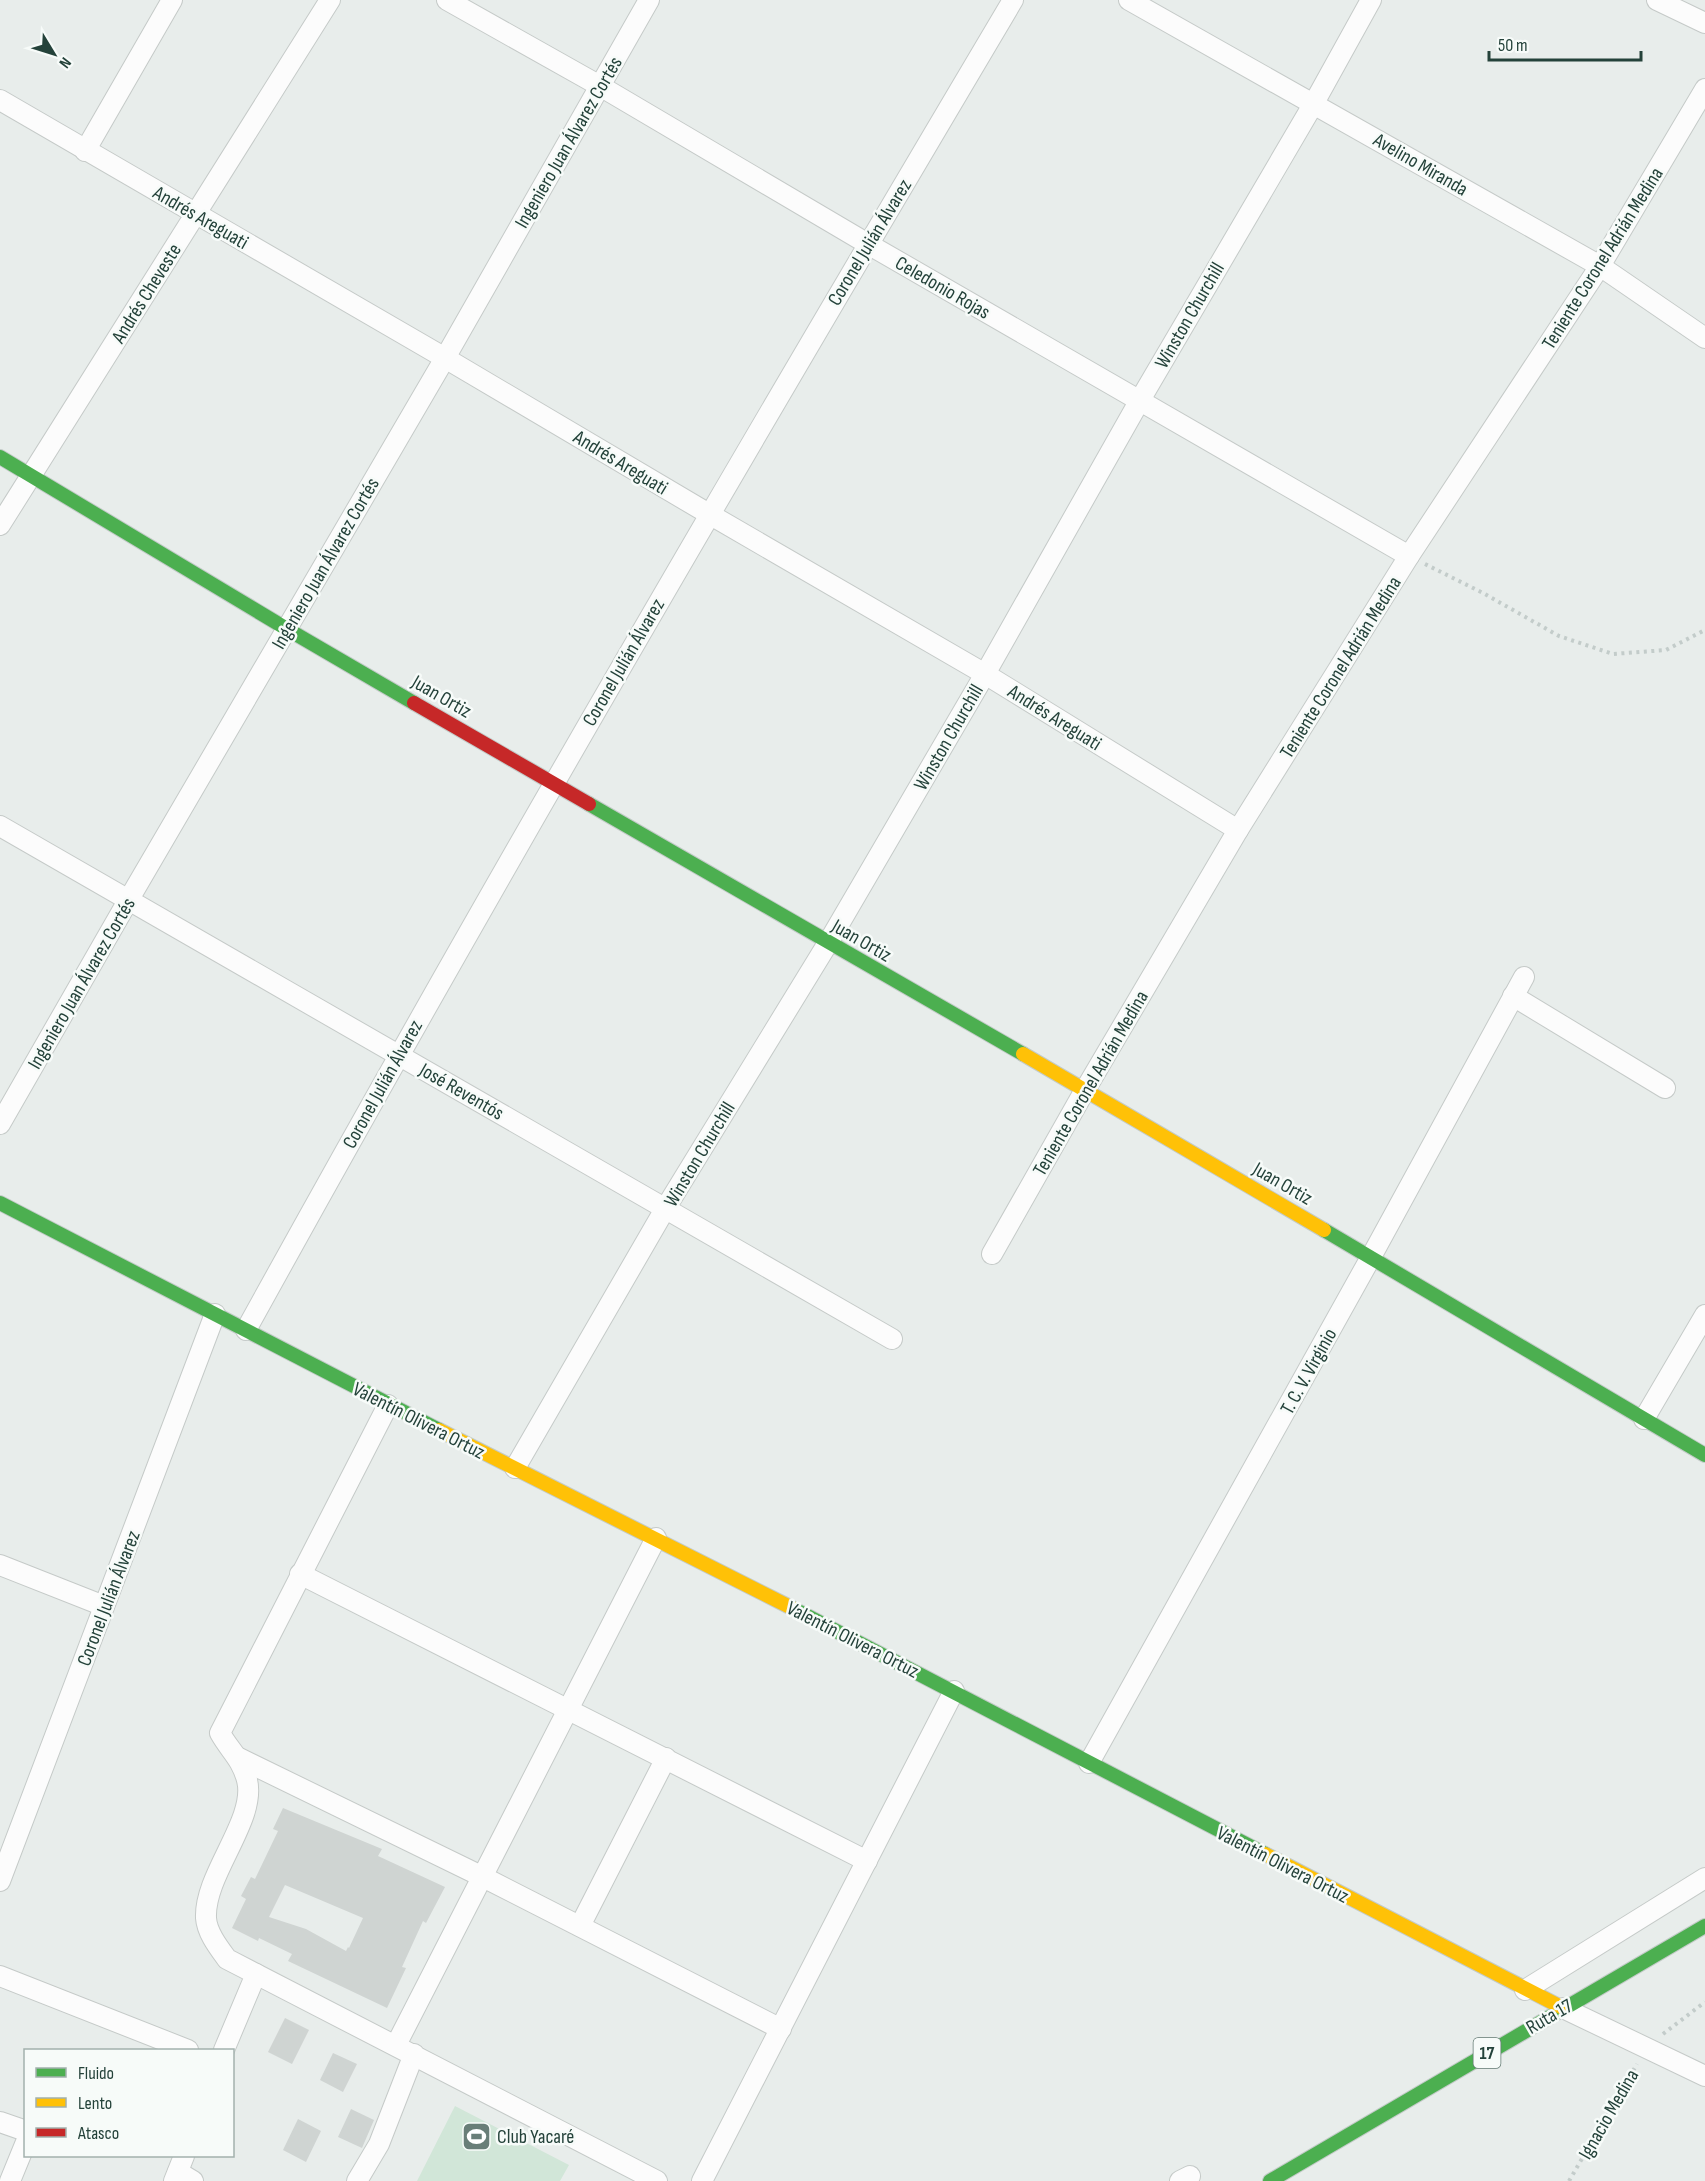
<svg xmlns="http://www.w3.org/2000/svg" width="1705" height="2181" viewBox="0 0 1705 2181" font-family="'Sofia Sans Condensed',sans-serif">
<rect width="100%" height="100%" fill="#e8edeb"/>
<path fill="#d1e6d8" d="M455,2106L569,2165L560,2181H417Z"/>
<g fill="#cfd4d2" fill-rule="evenodd">
<path d="M283,1808L382,1849L378,1856L445,1887L426,1923L423,1921L402,1967L406,1968L387,2008L288,1961L292,1954L259,1938L258,1941L232,1928L246,1899L241,1896L251,1877L255,1879L278,1831L273,1829ZM285,1885L363,1918L349,1948L348,1947L346,1951L306,1929L269,1917Z"/>
<path d="M285,2018L309,2030L292,2064L268,2052Z"/>
<path d="M333,2053L357,2064L343,2092L320,2080Z"/>
<path d="M351,2109L374,2120L362,2148L338,2137Z"/>
<path d="M298,2119L321,2131L306,2162L283,2150Z"/>
</g>
<g fill="none" stroke-linecap="round" stroke-linejoin="round">
<defs>
<g id="street">
<path d="M447,0L600,86L868,244L1409,556"/>
<path d="M1129,0L1600,266L1705,338"/>
<path d="M1657,0L1705,23"/>
<path d="M0,100L445,358L709,514L985,674L1238,830"/>
<path d="M85,151L172,0"/>
<path d="M0,525L330,0"/>
<path d="M0,826L892,1339"/>
<path d="M1513,996L1665,1088"/>
<path d="M0,1124L129,899L445,358L649,0"/>
<path d="M992,1254L1085,1090L1238,830L1409,556L1600,266L1705,89"/>
<path d="M246,1330C493,882 752,440 1013,0"/>
<path d="M388,1405L220,1733C230,1751 241,1758 247,1780C257,1820 204,1874 206,1918C207,1933 219,1948 227,1959L657,2181"/>
<path d="M1644,1419L1705,1315"/>
<path d="M515,1468L665,1209L828,943L985,674L1140,400L1314,103L1371,0"/>
<path d="M0,1565L104,1606"/>
<path d="M300,1574L867,1861"/>
<path d="M239,1758L483,1877L781,2029"/>
<path d="M1089,1763L1371,1257L1524,977"/>
<path d="M0,1881L215,1314"/>
<path d="M580,1926L666,1758"/>
<path d="M0,1976L188,2050"/>
<path d="M1525,1990L1705,1878"/>
<path d="M1563,2008L1705,2076"/>
<path d="M396,2045L656,1538"/>
<path d="M224,2050L256,1974"/>
<path d="M0,2122L26,2131"/>
<path d="M178,2172L193,2181"/>
<path d="M10,2181L26,2142"/>
<path d="M174,2181L184,2156"/>
<path d="M357,2181L379,2144L414,2054"/>
<path d="M702,2181L954,1691"/>
<path d="M1180,2181L1190,2176"/>
</g>
<g id="fast">
<path d="M0,457L287,629L414,703"/>
<path d="M589,804L1023,1054"/>
<path d="M0,1203L439,1430"/>
<path d="M1324,1230L1705,1455"/>
<path d="M792,1608L1265,1854"/>
<path d="M1270,2181L1705,1926"/>
</g>
<g id="slow">
<path d="M1023,1054L1324,1230"/>
<path d="M439,1430L792,1608"/>
<path d="M1265,1854L1563,2008"/>
</g>
<path id="jam" d="M414,703L589,804"/>
</defs>
<use href="#street" stroke="#c5cac8" stroke-width="22"/>
<use href="#fast" stroke="#c3cbc8" stroke-width="16"/>
<use href="#slow" stroke="#c3cbc8" stroke-width="16"/>
<use href="#jam" stroke="#c3cbc8" stroke-width="16"/>
<g stroke="#c3ccca" stroke-width="4" stroke-dasharray="3 4.5" stroke-linecap="butt">
<path d="M1425,564L1483,593L1559,636L1613,654L1666,650L1705,630"/>
<path d="M1663,2034L1705,2002"/>
<path d="M1569,2181L1637,2064"/>
</g>
<use href="#street" stroke="#fcfcfc" stroke-width="20"/>
<use href="#fast" stroke="#4caf50" stroke-width="14"/>
<use href="#slow" stroke="#ffc107" stroke-width="14"/>
<use href="#jam" stroke="#c62828" stroke-width="14"/>
</g>
<defs>
<symbol id="stadium-square" viewBox="-11 -11 22 22"><rect x="-9" y="-9" width="18" height="18" rx="4" fill="#697e78" stroke="#f7fbf9"/><path d="M0-5a6.5 5 0 1 0 0 10a6.5 5 0 1 0 0-10ZM-3.5-1.8h7v3.6h-7Z" fill="#fff"/></symbol>
</defs>
<g fill-rule="evenodd">
<use href="#stadium-square" x="460" y="2120" width="33" height="33"/>
</g>
<g text-anchor="middle" stroke-width="5" stroke-linejoin="round" paint-order="stroke">
<rect fill="#f7fbf9" stroke="#637a73" stroke-width="1.5" x="1473.5" y="2038" width="27" height="30" rx="4.5"/>
<g font-size="18" font-weight="bold" fill="#24423a">
<text x="1487" y="2059">17</text>
</g>
<g font-size="20" fill="#24423a" stroke="#f7fbf9">
<text transform="translate(568 142) rotate(-60)" y="7">Ingeniero Juan Álvarez Cortés</text>
<text transform="translate(1421 164) rotate(30)" y="7">Avelino Miranda</text>
<text transform="translate(201 217) rotate(30)" y="7">Andrés Areguati</text>
<text transform="translate(869 242) rotate(-59)" y="7">Coronel Julián Álvarez</text>
<text transform="translate(1602 258) rotate(-58)" y="7">Teniente Coronel Adrián Medina</text>
<text transform="translate(943 287) rotate(30)" y="7">Celedonio Rojas</text>
<text transform="translate(146 293) rotate(-58)" y="7">Andrés Cheveste</text>
<text transform="translate(1189 315) rotate(-60)" y="7">Winston Churchill</text>
<text transform="translate(621 462) rotate(31)" y="7">Andrés Areguati</text>
<text transform="translate(325 563) rotate(-60)" y="7">Ingeniero Juan Álvarez Cortés</text>
<text transform="translate(623 662) rotate(-60)" y="7">Coronel Julián Álvarez</text>
<text transform="translate(1340 667) rotate(-58)" y="7">Teniente Coronel Adrián Medina</text>
<text transform="translate(442 696) rotate(30)" y="7">Juan Ortiz</text>
<text transform="translate(1055 717) rotate(32)" y="7">Andrés Areguati</text>
<text transform="translate(948 737) rotate(-60)" y="7">Winston Churchill</text>
<text transform="translate(862 940) rotate(30)" y="7">Juan Ortiz</text>
<text transform="translate(81 983) rotate(-60)" y="7">Ingeniero Juan Álvarez Cortés</text>
<text transform="translate(1090 1083) rotate(-60)" y="7">Teniente Coronel Adrián Medina</text>
<text transform="translate(382 1084) rotate(-61)" y="7">Coronel Julián Álvarez</text>
<text transform="translate(462 1091) rotate(30)" y="7">José Reventós</text>
<text transform="translate(699 1154) rotate(-59)" y="7">Winston Churchill</text>
<text transform="translate(1283 1183) rotate(30)" y="7">Juan Ortiz</text>
<text transform="translate(1308 1371) rotate(-61)" y="7">T. C. V. Virginio</text>
<text transform="translate(419 1420) rotate(27)" y="7">Valentín Olivera Ortuz</text>
<text transform="translate(108 1598) rotate(-69)" y="7">Coronel Julián Álvarez</text>
<text transform="translate(853 1639) rotate(27)" y="7">Valentín Olivera Ortuz</text>
<text transform="translate(1283 1864) rotate(27)" y="7">Valentín Olivera Ortuz</text>
<text transform="translate(1549 2016) rotate(-30)" y="7">Ruta 17</text>
<text transform="translate(1608 2114) rotate(-60)" y="7">Ignacio Medina</text>
</g>
<g font-size="20" fill="#24423a" stroke="#f7fbf9" text-anchor="start">
<text x="497" y="2143">Club Yacaré</text>
</g>
</g>
<rect x="24" y="2049" width="210" height="108" fill="#f7fbf9" stroke="#a3b1ad" stroke-width="1.5"/>
<rect x="36" y="2068" width="30" height="9" fill="#4caf50" stroke="#a3b1ad" stroke-width="1.5"/>
<text x="78" y="2079" font-size="18" fill="#24423a">Fluido</text>
<rect x="36" y="2098" width="30" height="9" fill="#ffc107" stroke="#a3b1ad" stroke-width="1.5"/>
<text x="78" y="2109" font-size="18" fill="#24423a">Lento</text>
<rect x="36" y="2128" width="30" height="9" fill="#c62828" stroke="#a3b1ad" stroke-width="1.5"/>
<text x="78" y="2139" font-size="18" fill="#24423a">Atasco</text>
<g transform="translate(54 54) rotate(128)" stroke="#f7fbf9" stroke-width="4.5" paint-order="stroke">
<path d="M0-4.5L10 22L0 15L-10 22Z" fill="#24423a"/>
<text y="-9" font-size="16" font-weight="bold" text-anchor="middle" fill="#24423a">N</text>
</g>
<path d="M1489 51v9h152v-9" fill="none" stroke="#24423a" stroke-width="3"/>
<text x="1498" y="51" font-size="18" fill="#24423a" stroke="#f7fbf9" stroke-width="4.5" paint-order="stroke">50 m</text>
</svg>
